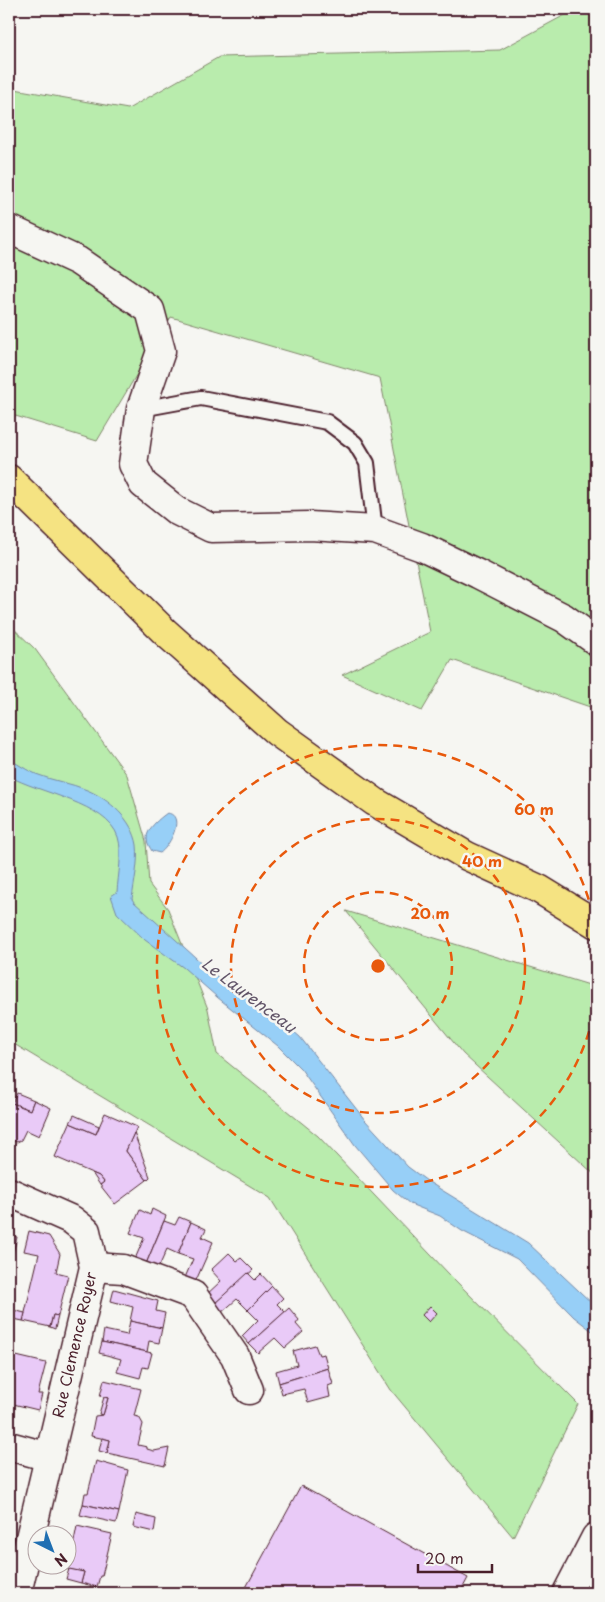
<svg xmlns="http://www.w3.org/2000/svg" width="605" height="1602" viewBox="0 0 605 1602" font-family="'Playpen Sans',sans-serif">
<rect width="100%" height="100%" fill="#f6f6f2"/>
<filter id="ink" filterUnits="userSpaceOnUse"><feTurbulence type="fractalNoise" baseFrequency=".02" numOctaves="2"/><feDisplacementMap in="SourceGraphic" scale="10" xChannelSelector="R" yChannelSelector="G"/><feConvolveMatrix kernelMatrix="1 2 1 2 8 2 1 2 1" color-interpolation-filters="sRGB"/></filter>
<g filter="url(#ink)">
<g fill="#b9ecad" stroke="#82866c">
<path d="M576,9H596V709L452,660L422,711L342,675L430,632L380,378L171,317L97,441L9,414V88L128,109L219,57L500,50Z"/>
<path d="M9,624L35,649L127,775L146,841L149,884L168,909L208,1009L217,1054L318,1136L449,1274L578,1404L513,1537L391,1390L270,1198L9,1041Z"/>
<path d="M346,911L596,987V1176L463,1054Z"/>
</g>
<g fill="#97cff7" stroke="#7889a5">
<path d="M9,759C18,764 26,770 36,774C53,781 71,783 87,790C109,799 133,820 137,845C139,862 134,882 132,899L134,902L216,976L277,1017L300,1037L365,1120L408,1167L427,1181L528,1243L596,1307V1334L574,1317L517,1259L462,1231L440,1216L410,1204L393,1190L355,1145L301,1069L278,1046L217,997L184,968L145,940L117,913L111,896L117,892C118,875 123,853 118,837C107,803 38,793 9,776Z"/>
<path d="M167,813C186,815 170,846 160,853L152,851C150,848 147,843 147,839C146,829 160,818 167,813Z"/>
</g>
<g fill="#e9caf7" stroke="#4a1f2b">
<path d="M17,1093L34,1100L30,1110L12,1103Z"/>
<path d="M34,1100L51,1108L39,1136L26,1130L21,1140L17,1142L9,1139V1104L12,1103L30,1110Z"/>
<path d="M105,1113L137,1127L126,1151L147,1180L115,1204L100,1185L104,1182L99,1176L55,1157L70,1123L96,1134Z"/>
<path d="M74,1115L99,1126L96,1134L70,1123Z"/>
<path d="M134,1133L150,1177L147,1180L126,1151Z"/>
<path d="M92,1173L99,1176L104,1182L100,1185Z"/>
<path d="M152,1209L166,1216L146,1264L135,1259L144,1238L130,1233L140,1210L150,1215Z"/>
<path d="M179,1217L191,1222L178,1254L167,1249L158,1269L146,1264L164,1221L175,1225Z"/>
<path d="M191,1222L206,1229L202,1237L213,1242L194,1285L184,1280L193,1259L178,1254Z"/>
<path d="M29,1231L49,1236L60,1254L56,1272L68,1275L58,1316L53,1315L50,1327L23,1321L39,1254L24,1251Z"/>
<path d="M9,1235L17,1237L10,1265H9Z"/>
<path d="M229,1253L237,1261L241,1258L253,1270L213,1305L205,1296L221,1281L211,1270Z"/>
<path d="M248,1273L255,1280L261,1274L272,1286L248,1310L237,1299L221,1313L213,1305Z"/>
<path d="M272,1286L283,1298L277,1304L285,1312L249,1344L242,1336L258,1320L248,1310Z"/>
<path d="M114,1289L158,1301L156,1311L165,1313L162,1328L130,1321L133,1307L111,1301Z"/>
<path d="M430,1306L437,1313L429,1322L422,1315Z"/>
<path d="M289,1308L299,1320L296,1324L303,1332L285,1348L275,1338L258,1353L249,1344Z"/>
<path d="M9,1309L25,1313L23,1321L9,1318Z"/>
<path d="M53,1315L58,1316L55,1329L50,1327Z"/>
<path d="M130,1321L162,1328L159,1343L149,1341L147,1352L102,1342L104,1330L127,1335Z"/>
<path d="M102,1342L152,1353L148,1368L143,1367L140,1378L117,1372L121,1359L99,1353Z"/>
<path d="M315,1345L319,1355L324,1354L328,1368L279,1383L276,1371L297,1365L293,1351Z"/>
<path d="M9,1346L14,1347L12,1355L46,1363L38,1394H42L38,1410L9,1403Z"/>
<path d="M328,1368L333,1384L328,1386L330,1397L308,1403L304,1389L282,1394L279,1383Z"/>
<path d="M104,1380L141,1389L134,1416L139,1417L143,1424L138,1445L147,1447V1449L154,1451L169,1448L165,1466L107,1453L110,1440L91,1436L95,1416L103,1415L108,1398L100,1396Z"/>
<path d="M104,1397L108,1398L103,1415L99,1414Z"/>
<path d="M102,1438L110,1440L107,1453L99,1451Z"/>
<path d="M96,1461L128,1470L119,1512L83,1504L85,1493H88Z"/>
<path d="M301,1486L468,1578L460,1593H243Z"/>
<path d="M83,1504L119,1512L116,1523L80,1515Z"/>
<path d="M136,1514L156,1519L154,1532L133,1527Z"/>
<path d="M77,1526L112,1534L102,1576H100L97,1587L81,1583L84,1572L66,1569L68,1556L71,1557Z"/>
<path d="M69,1569L84,1572L81,1583L66,1579Z"/>
</g>
<g fill="none" stroke-linecap="round" stroke-linejoin="round">
<defs>
<path id="service" d="M141,409L201,398L327,422L355,443L367,463L375,530"/>
<g id="minor">
<path d="M9,229L78,261L150,310L161,351L141,409L133,464L143,484L177,511L211,528L310,526L375,530L422,547L478,574L564,618L596,641"/>
<path d="M9,1192L72,1220L86,1231L94,1267L17,1593"/>
<path d="M94,1267L123,1269L193,1295L235,1356L249,1390"/>
<path d="M9,1446L49,1457"/>
</g>
<path id="secondary" d="M567,1593L596,1537"/>
<path id="primary" d="M9,479L165,632L277,732L375,802L467,856L539,889L596,924"/>
</defs>
<use href="#service" stroke="#4a1f2b" stroke-width="18"/>
<use href="#minor" stroke="#4a1f2b" stroke-width="31"/>
<use href="#secondary" stroke="#4a1f2b" stroke-width="31"/>
<use href="#primary" stroke="#4a1f2b" stroke-width="31"/>
<use href="#service" stroke="#f6f6f2" stroke-width="14"/>
<use href="#minor" stroke="#f6f6f2" stroke-width="28"/>
<use href="#secondary" stroke="#f6f6f2" stroke-width="28"/>
<use href="#primary" stroke="#f5e382" stroke-width="28"/>
</g>
</g>
<g fill="none" stroke="#e8590c" stroke-width="2.5" stroke-dasharray="9 6">
<circle cx="378" cy="966" r="74"/>
<circle cx="378" cy="966" r="147"/>
<path d="M596 1002A221 221 0 1 1 596 930"/>
</g>
<g text-anchor="middle" stroke-width="5" stroke-linejoin="round" paint-order="stroke">
<g font-size="15" fill="#4a1f2b" stroke="#f6f6f2">
<text transform="translate(75 1345) rotate(-77)" y="5">Rue Clemence Royer</text>
</g>
<g font-size="16" font-style="italic" fill="#615468" stroke="#f6f6f2">
<text transform="translate(249 995) rotate(37)" y="6">Le Laurenceau</text>
</g>
</g>
<circle cx="378" cy="966" r="8" fill="#e8590c" stroke="#f6f6f2" stroke-width="2.5"/>
<g font-size="15" text-anchor="middle" font-weight="bold" fill="#e8590c" stroke="#f6f6f2" stroke-width="5" stroke-linejoin="round" paint-order="stroke">
<text x="534" y="815">60 m</text>
<text x="482" y="867">40 m</text>
<text x="430" y="919">20 m</text>
</g>
<rect width="605" height="1602" fill="none" stroke="#f6f6f2" stroke-width="30"/>
<rect x="15" y="15" width="575" height="1572" fill="none" stroke="#4a1f2b" stroke-width="2" filter="url(#ink)"/>
<g transform="translate(52 1550) rotate(138)"><circle r="24" fill="#f6f6f2" stroke="#b1a0a2"/>
<path d="M0-4L9 19L0 12L-9 19Z" fill="#1f6fb2"/>
<text y="-8" font-size="14" font-weight="bold" text-anchor="middle" fill="#4a1f2b">N</text>
</g>
<path d="M418 1564v8h74v-8" fill="none" stroke="#4a1f2b" stroke-width="2.5"/>
<text x="425" y="1564" font-size="15" fill="#4a1f2b" stroke="#f6f6f2" stroke-width="4" paint-order="stroke">20 m</text>
</svg>
